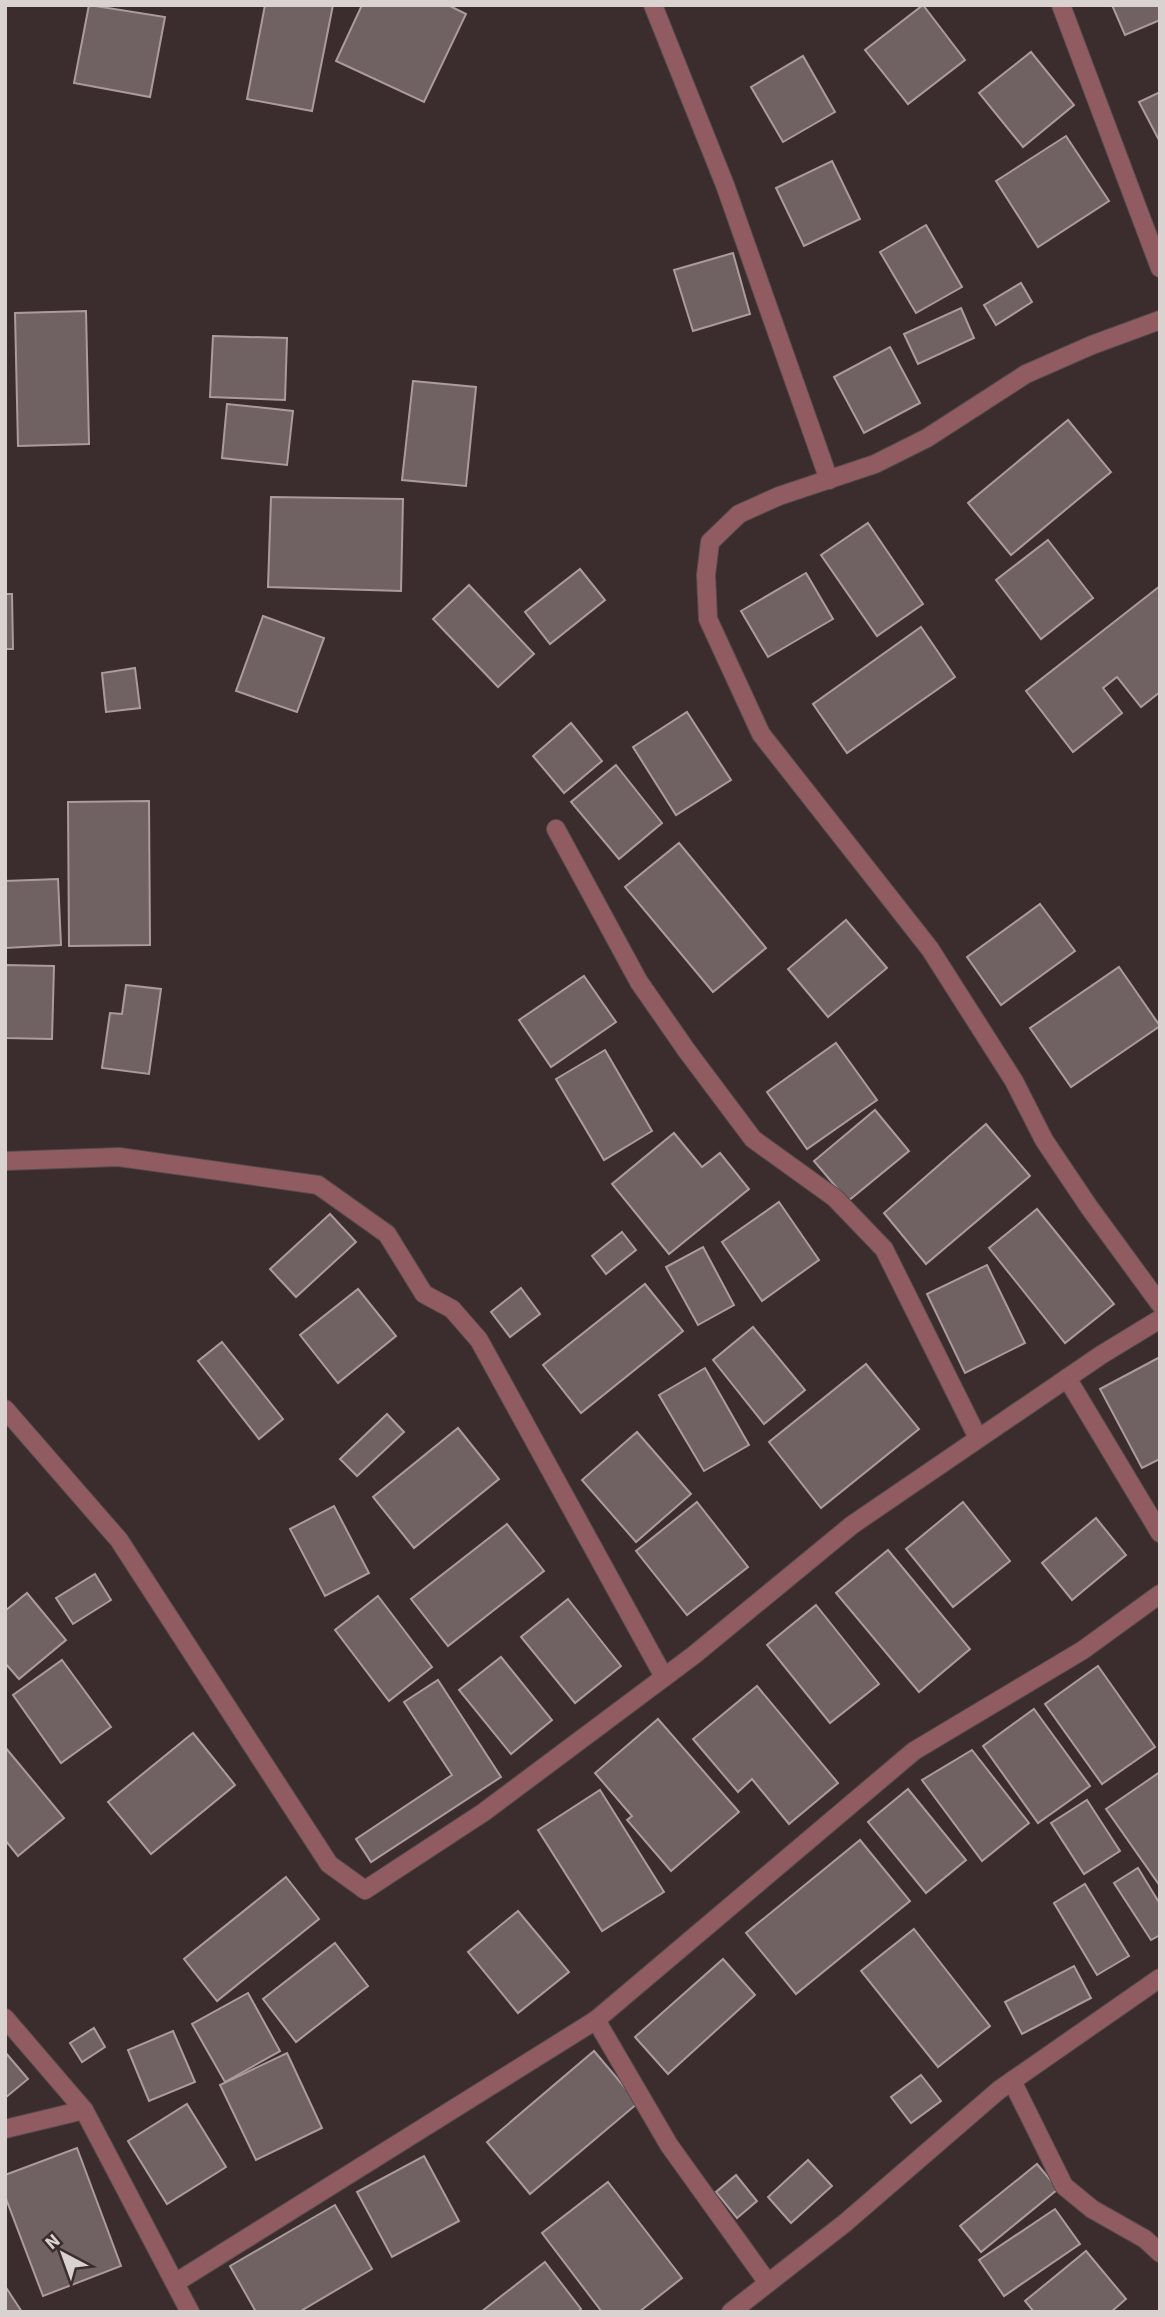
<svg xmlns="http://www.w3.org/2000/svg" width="1165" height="2317" viewBox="0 0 1165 2317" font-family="'Source Sans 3',sans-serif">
<rect width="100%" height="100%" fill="#3b2d2e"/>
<g fill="#706162" stroke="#ac9b9c" stroke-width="2">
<path d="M89,5L165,17L150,97L74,83Z"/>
<path d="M265,5H333L312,111L247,99Z"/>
<path d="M362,5H448L466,14L424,102L336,61Z"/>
<path d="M923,5L965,60L908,104L865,50Z"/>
<path d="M1112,5H1160V20L1125,35Z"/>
<path d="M1031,52L1074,105L1023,147L979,93Z"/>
<path d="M803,56L835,112L783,142L751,87Z"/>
<path d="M1160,92V142L1139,102Z"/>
<path d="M1066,136L1109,201L1038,247L996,181Z"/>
<path d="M832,161L860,219L804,246L776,188Z"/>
<path d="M926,225L962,287L916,313L880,252Z"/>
<path d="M733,253L750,314L693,331L674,270Z"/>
<path d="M1021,283L1032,302L996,325L984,305Z"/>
<path d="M961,308L974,338L918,364L904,334Z"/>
<path d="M86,311L89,444L18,446L15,313Z"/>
<path d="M213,336L287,338L285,400L210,397Z"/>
<path d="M890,347L920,403L864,433L834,377Z"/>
<path d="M413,381L476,387L466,486L402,480Z"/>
<path d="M227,404L293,411L287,465L222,458Z"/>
<path d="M1068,420L1111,472L1011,555L968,503Z"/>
<path d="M271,497L403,499L401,591L268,587Z"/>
<path d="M868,523L923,604L877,636L821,555Z"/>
<path d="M1048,540L1093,598L1041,639L996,580Z"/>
<path d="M580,569L605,600L550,644L525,612Z"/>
<path d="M806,573L833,619L768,657L741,611Z"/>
<path d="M469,585L534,654L498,687L433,619Z"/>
<path d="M1160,586V692L1141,707L1117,677L1103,688L1122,713L1073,752L1026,691Z"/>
<path d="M5,594H12L13,649H5Z"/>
<path d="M263,616L324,638L297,712L236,691Z"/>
<path d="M921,627L955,677L847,753L813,704Z"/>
<path d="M135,668L140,708L106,712L102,673Z"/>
<path d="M687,712L731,780L676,815L633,747Z"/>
<path d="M571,723L602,761L564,793L533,756Z"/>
<path d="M616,765L662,823L619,859L571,802Z"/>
<path d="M149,801L150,945L69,946L68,802Z"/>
<path d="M679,843L766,948L713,992L625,887Z"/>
<path d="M58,879L61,945L5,948V881Z"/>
<path d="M1040,904L1075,951L1001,1005L967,957Z"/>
<path d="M846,920L887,968L828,1017L788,969Z"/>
<path d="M5,965L54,966L52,1039L5,1038Z"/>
<path d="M1119,967L1160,1026L1071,1087L1030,1028Z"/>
<path d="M584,976L616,1022L551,1067L519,1020Z"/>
<path d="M126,985L161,989L149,1074L102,1068L110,1013L122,1014Z"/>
<path d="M836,1043L877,1100L807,1149L767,1092Z"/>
<path d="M605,1050L652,1131L604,1160L556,1079Z"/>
<path d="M875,1110L909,1151L848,1201L814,1161Z"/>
<path d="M986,1124L1030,1176L926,1264L884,1213Z"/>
<path d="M674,1133L702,1167L720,1153L749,1189L669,1254L612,1184Z"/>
<path d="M779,1202L819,1260L762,1301L722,1242Z"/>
<path d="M1037,1209L1114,1304L1065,1343L989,1248Z"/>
<path d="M330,1214L356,1242L296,1297L270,1269Z"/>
<path d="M622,1232L636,1250L606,1274L592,1256Z"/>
<path d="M703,1247L734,1305L698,1325L666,1267Z"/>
<path d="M987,1265L1025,1343L965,1373L927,1294Z"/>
<path d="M645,1284L683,1331L581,1413L543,1365Z"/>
<path d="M521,1288L540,1314L510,1337L491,1312Z"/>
<path d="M358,1289L396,1336L338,1383L300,1335Z"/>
<path d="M753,1327L805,1390L764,1424L713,1360Z"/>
<path d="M222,1342L283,1419L259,1439L198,1361Z"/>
<path d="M1160,1357V1459L1142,1468L1100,1389Z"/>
<path d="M866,1364L919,1429L821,1508L769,1442Z"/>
<path d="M705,1368L749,1445L704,1471L659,1395Z"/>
<path d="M387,1414L404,1432L357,1476L340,1459Z"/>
<path d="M458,1428L499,1479L414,1548L373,1497Z"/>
<path d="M637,1432L691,1494L636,1542L582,1480Z"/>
<path d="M697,1502L748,1567L687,1615L636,1551Z"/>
<path d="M963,1502L1010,1561L953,1607L906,1549Z"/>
<path d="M334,1506L369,1573L325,1596L290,1529Z"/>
<path d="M1096,1518L1126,1555L1072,1600L1042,1563Z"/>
<path d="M507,1524L544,1571L448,1646L411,1599Z"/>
<path d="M888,1550L970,1649L919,1692L836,1593Z"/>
<path d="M95,1574L111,1600L73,1624L56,1598Z"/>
<path d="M27,1593L66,1640L19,1679L5,1663V1611Z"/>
<path d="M378,1596L432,1667L389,1701L335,1630Z"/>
<path d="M568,1599L621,1666L575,1703L521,1637Z"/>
<path d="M816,1605L879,1684L830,1723L767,1645Z"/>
<path d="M501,1657L552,1720L511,1754L459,1690Z"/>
<path d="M62,1660L111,1727L61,1763L13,1695Z"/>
<path d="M1098,1666L1155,1747L1102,1784L1045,1704Z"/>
<path d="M438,1680L501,1777L371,1862L356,1839L452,1775L404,1702Z"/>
<path d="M757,1686L838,1783L789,1824L752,1779L738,1792L693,1739Z"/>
<path d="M1034,1709L1090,1786L1038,1823L983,1746Z"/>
<path d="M658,1719L739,1812L671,1871L627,1820L632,1816L595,1773Z"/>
<path d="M193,1733L235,1785L151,1854L108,1802Z"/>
<path d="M5,1747L64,1818L18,1856L5,1840Z"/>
<path d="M972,1750L1029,1823L982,1861L922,1780Z"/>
<path d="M1160,1772V1886L1106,1809Z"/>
<path d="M908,1789L966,1860L926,1893L868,1822Z"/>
<path d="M600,1790L664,1892L602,1931L538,1830Z"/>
<path d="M1087,1800L1120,1851L1084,1874L1051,1823Z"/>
<path d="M860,1840L910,1901L796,1994L746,1933Z"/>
<path d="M1138,1868L1160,1904V1935L1151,1940L1114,1883Z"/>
<path d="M286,1877L319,1919L217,2001L184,1959Z"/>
<path d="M1085,1884L1129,1956L1097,1975L1054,1903Z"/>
<path d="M518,1911L569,1972L518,2013L468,1952Z"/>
<path d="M914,1929L990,2026L938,2067L861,1971Z"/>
<path d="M335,1943L368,1986L296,2042L263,1999Z"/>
<path d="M723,1959L755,1995L668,2074L635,2037Z"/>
<path d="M1074,1966L1091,1998L1022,2034L1005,2002Z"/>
<path d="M248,1993L280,2051L225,2082L192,2024Z"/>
<path d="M94,2028L105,2047L82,2062L70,2043Z"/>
<path d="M173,2031L195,2082L149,2101L128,2050Z"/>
<path d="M594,2051L638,2103L530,2194L487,2142Z"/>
<path d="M5,2052L28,2079L5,2098Z"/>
<path d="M287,2053L322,2128L256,2160L220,2085Z"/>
<path d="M921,2075L941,2101L911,2123L891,2097Z"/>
<path d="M187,2104L226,2167L167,2204L128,2141Z"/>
<path d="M77,2148L121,2266L43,2296L5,2196V2175Z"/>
<path d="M424,2156L459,2221L392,2257L357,2192Z"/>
<path d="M808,2160L832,2186L791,2223L768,2197Z"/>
<path d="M1037,2164L1058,2189L981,2252L960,2226Z"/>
<path d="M736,2175L757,2201L737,2218L716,2192Z"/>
<path d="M608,2182L682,2278L639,2312H602L542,2233Z"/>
<path d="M335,2205L372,2269L299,2312H256L230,2266Z"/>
<path d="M1055,2209L1080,2244L1004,2296L979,2260Z"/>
<path d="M1086,2251L1126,2299L1111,2312H1034L1025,2301Z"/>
<path d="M545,2262L581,2309L578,2312H481Z"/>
<path d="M5,2286L22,2312H5Z"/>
</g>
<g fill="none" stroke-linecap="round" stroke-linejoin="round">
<defs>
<g id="minor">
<path d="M653,5L725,185L829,480"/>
<path d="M1061,5L1160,268"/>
<path d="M1160,320L1092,345L1026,374L927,438L875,464L779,496L739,514L710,542L706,575L708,619L761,734L930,949L1014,1081L1044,1140L1089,1207L1160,1304"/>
<path d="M556,829L639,982L687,1051L753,1139L835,1198L884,1249L978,1438"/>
<path d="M5,1161L119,1157L318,1185L387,1234L424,1294L452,1309L479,1340L664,1677"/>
<path d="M1067,1378L1160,1533"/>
<path d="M5,1409L119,1540L329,1864L365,1890L484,1812L694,1655L852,1525L1101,1355L1160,1319"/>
<path d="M5,2018L84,2110L190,2312"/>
<path d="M596,2020L669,2145L768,2283"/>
<path d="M1012,2081L1064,2186L1092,2209L1145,2239L1160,2253"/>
<path d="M5,2129L84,2110"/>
<path d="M175,2283L596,2020L914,1751L1083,1650L1160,1594"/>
<path d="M731,2312L845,2223L999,2090L1160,1978"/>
</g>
</defs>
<use href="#minor" stroke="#584b4b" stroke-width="20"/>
<use href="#minor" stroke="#905c61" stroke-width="18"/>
</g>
<rect width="1165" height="2317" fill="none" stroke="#dad1d1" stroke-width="14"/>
<g transform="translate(63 2254) rotate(319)" stroke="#3b2d2e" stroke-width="5" paint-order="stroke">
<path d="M0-5L12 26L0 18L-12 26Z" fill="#dad1d1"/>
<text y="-10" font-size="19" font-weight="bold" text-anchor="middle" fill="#dad1d1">N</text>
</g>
</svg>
